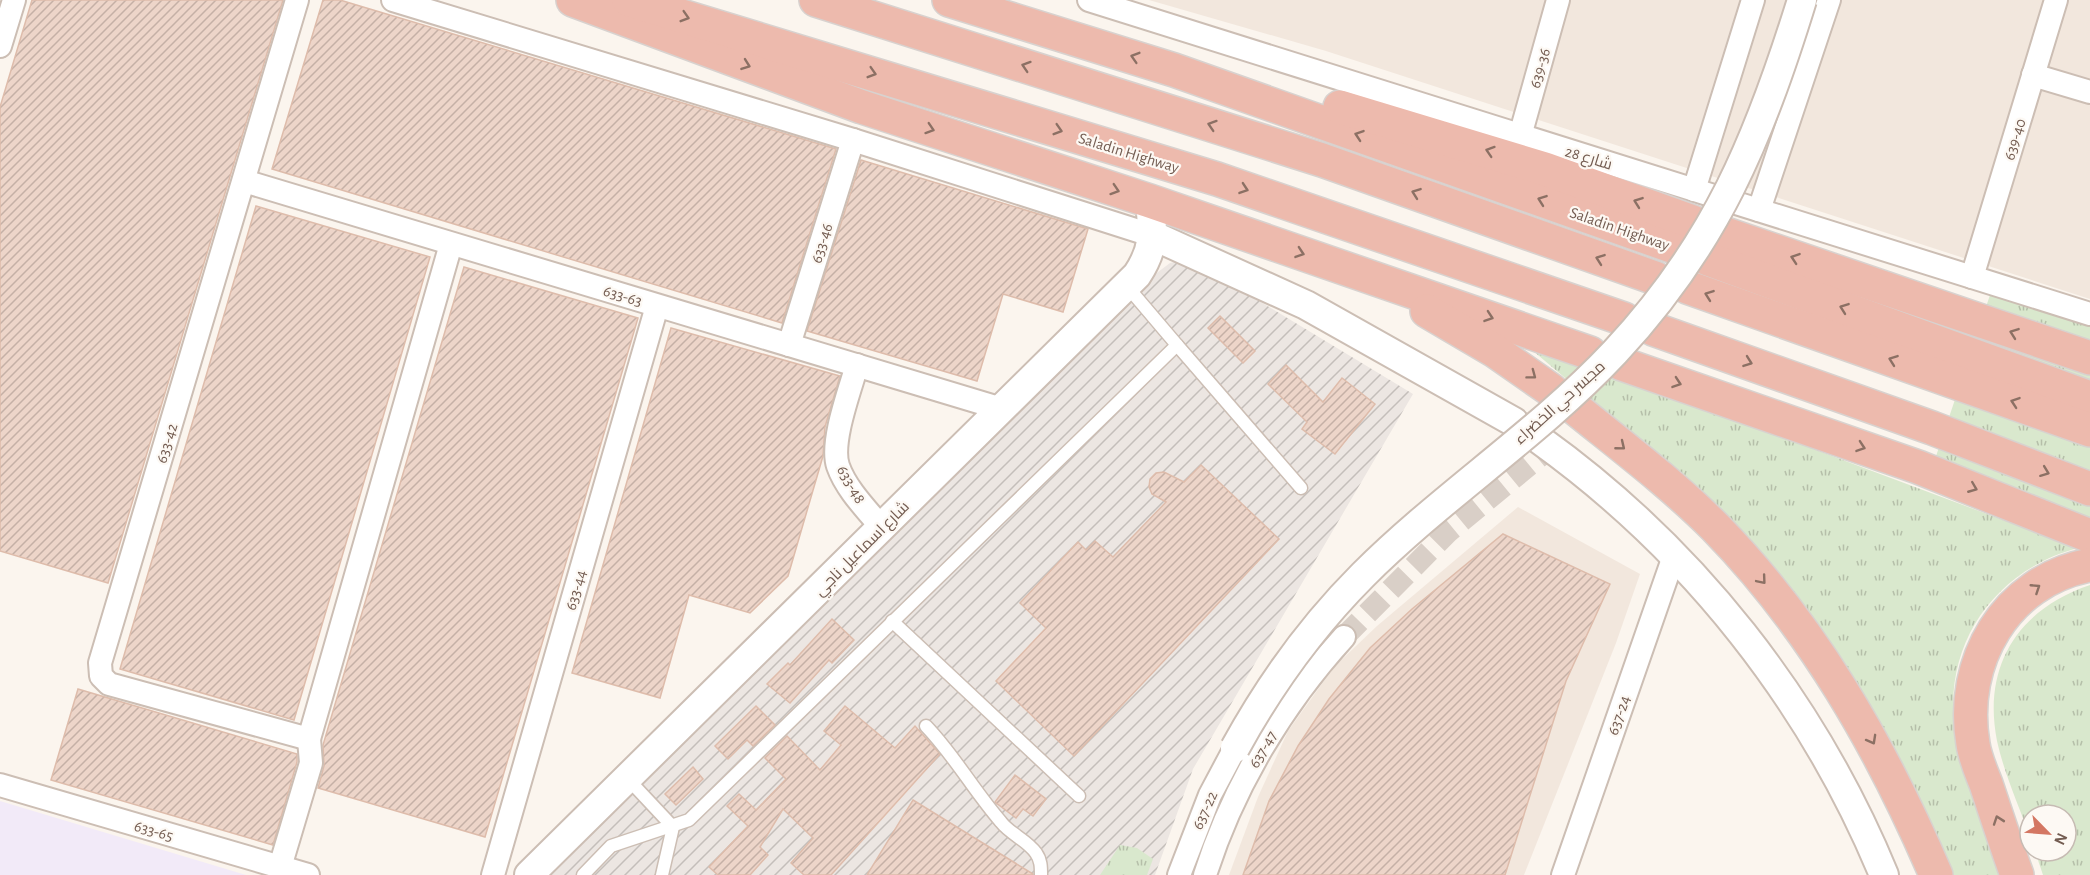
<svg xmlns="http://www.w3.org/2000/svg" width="2090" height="875" viewBox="0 0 2090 875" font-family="'Alegreya Sans',Cairo,sans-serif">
<defs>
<pattern id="industrial-furrows" width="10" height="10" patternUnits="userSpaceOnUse" patternTransform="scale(1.5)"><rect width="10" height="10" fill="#ece6e2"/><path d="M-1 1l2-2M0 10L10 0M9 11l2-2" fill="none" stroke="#c4beba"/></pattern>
<pattern id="grass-tufts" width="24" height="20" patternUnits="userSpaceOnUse" patternTransform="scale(1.5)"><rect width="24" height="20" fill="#d9e8cd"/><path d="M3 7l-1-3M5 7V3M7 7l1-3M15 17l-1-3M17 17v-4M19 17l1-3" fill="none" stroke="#b5bfa9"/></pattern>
<pattern id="building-hatch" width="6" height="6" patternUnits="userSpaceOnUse" patternTransform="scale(1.5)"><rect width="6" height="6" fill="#edd5c9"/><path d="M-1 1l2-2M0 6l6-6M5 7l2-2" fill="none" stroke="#c5b0a6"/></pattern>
</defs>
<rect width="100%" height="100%" fill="#fbf5ee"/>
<g fill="#f2e7dd">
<path d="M1149,0H2090V299L1326,51Z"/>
<path d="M1518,507L1640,574L1616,643L1524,875H1229L1258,797L1288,731L1334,667L1377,626Z"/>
</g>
<path fill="url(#industrial-furrows)" d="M1188,258L1413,394L1193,769L1155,875H543L1142,284L1170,263Z"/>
<path fill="#f2eaf8" d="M0,801L246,875H0Z"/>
<g fill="url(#grass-tufts)">
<path d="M1990,295L2090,326V550L1926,486Z"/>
<path d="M1519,339L2078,548C1994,570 1940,647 1956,735C1965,783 1986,830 2002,875H1949L1687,481Z"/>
<path d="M2090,585V875H2043L2035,851H2066V815H2030V837C2019,806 2004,773 1997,741C1982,665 2019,609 2090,585Z"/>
<path d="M1120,845L1137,848L1153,859L1147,875H1100Z"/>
</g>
<g fill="url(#building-hatch)" stroke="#debcab" stroke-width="1.5">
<path d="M32,0H283L108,583L0,551V107Z"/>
<path d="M323,0H340L836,149L782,323L272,169Z"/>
<path d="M861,160L1088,229L1063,312L1003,294L977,381L807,331Z"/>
<path d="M256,206L430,257L294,720L120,669Z"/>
<path d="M464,267L638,318L485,837L318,788L324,766L323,745Z"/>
<path d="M1220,316L1255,351L1243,363L1208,328Z"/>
<path d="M671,328L840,376L825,427L823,456L788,576L750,613L689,595L660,698L572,673Z"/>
<path d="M1286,365L1323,402L1342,378L1375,404L1335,454L1302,429L1307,422L1268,384Z"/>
<path d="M1201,465L1279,539L1074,756L996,681L1046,628L1020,603L1078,542L1086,550L1095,541L1113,557L1166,502L1152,494L1149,487L1150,479L1156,473L1164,472L1184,482Z"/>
<path d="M1503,534L1610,584L1566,681L1505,875H1243L1269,801L1298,746L1329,699L1370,648L1412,609Z"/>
<path d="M832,619L854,640L832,663L829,660L790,703L767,684L788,663L790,665Z"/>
<path d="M78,689L297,754V762L273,845L51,780Z"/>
<path d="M756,706L775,725L753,746L747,740L728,759L715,746Z"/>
<path d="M845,706L895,748L915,726L940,754L831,875H804L791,863L813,838L783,809L760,847L768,855L750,875H718L709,867L748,826L727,806L739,794L756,810L786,779L765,758L787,736L820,770L841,745L824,731Z"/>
<path d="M693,767L703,779L676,805L665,794Z"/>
<path d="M1015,775L1046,799L1033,816L1023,809L1016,818L995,802Z"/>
<path d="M913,800L1033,874V875H867Z"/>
</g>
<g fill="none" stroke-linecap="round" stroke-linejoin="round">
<path stroke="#d9cfc7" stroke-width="22" stroke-dasharray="22 11" stroke-linecap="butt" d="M1344,637L1448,532L1551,447"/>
<defs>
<g id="service">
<path d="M1126,285L1177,345"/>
<path d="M892,621L1079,796"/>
<path d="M926,726C954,755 974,791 1001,822C1010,834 1027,840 1036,853C1041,860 1041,867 1041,875"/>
<path d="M628,779L673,827L662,875"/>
<path d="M583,875L611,846L689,820L1177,345L1301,488"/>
</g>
<g id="minor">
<path d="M297,0L100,663L101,676L109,684L309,739L451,244"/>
<path d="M393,0L853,140L1154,236"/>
<path d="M1089,0L2090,314"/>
<path d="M0,46L14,0"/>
<path d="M2033,75L2090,92"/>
<path d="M1520,136L1558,0"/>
<path d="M244,181L1002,409"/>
<path d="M1694,190L1753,0"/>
<path d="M1759,210L1829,0"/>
<path d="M1972,277L2056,0"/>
<path d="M789,345L853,140"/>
<path d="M857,365C850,390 830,442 838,466C846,489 867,510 882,528"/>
<path d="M0,785L308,875"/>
<path d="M280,867L311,763L309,739"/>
<path d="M493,875L657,306"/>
<path d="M1179,875L1210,795L1235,748"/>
<path d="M1205,875C1233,787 1282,705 1344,637"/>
<path d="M1563,875L1674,556"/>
</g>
<g id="tertiary">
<path d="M1154,236L1306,305L1514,422"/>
<path d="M1540,440C1693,550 1812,701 1884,875"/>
<path d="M529,875L1137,275C1155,248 1153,232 1150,201"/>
</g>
<g id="motorway">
<path d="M573,0L862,107L1150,201L1590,353"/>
<path d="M629,0L1217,179L1624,319"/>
<path d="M816,0L1322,160L1655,278"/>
<path d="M949,0L1174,70L1677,248"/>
<path d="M1340,107L1545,169L1693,222"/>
<path d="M1723,233L2090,358"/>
<path d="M1708,259L2090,398"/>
<path d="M1687,287L2090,430"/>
<path d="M1427,311L1495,351L1551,390"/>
<path d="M1653,329L1932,428L2090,489"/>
<path d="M1622,364L1918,467L2090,536"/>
<path d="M1576,409C1623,447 1672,484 1715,527C1813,627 1881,747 1936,875"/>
<path d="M2017,875C2006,845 1996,814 1986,784C1981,771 1975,758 1973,744C1959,662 2005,581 2090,565"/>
</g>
</defs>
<use href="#service" stroke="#ccbeb4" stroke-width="15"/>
<use href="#minor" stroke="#ccbeb4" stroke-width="26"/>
<use href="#tertiary" stroke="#ccbeb4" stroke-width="32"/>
<use href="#motorway" stroke="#d8d2cf" stroke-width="36"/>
<use href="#service" stroke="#fff" stroke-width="12"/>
<use href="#minor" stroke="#fff" stroke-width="22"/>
<use href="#tertiary" stroke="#fff" stroke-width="28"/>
<use href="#motorway" stroke="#edbaad" stroke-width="33"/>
<defs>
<path id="tertiary-bridge" d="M1235,748C1269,686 1312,626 1363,575C1442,496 1538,434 1615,352C1716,244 1759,139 1802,0"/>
</defs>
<use href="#tertiary-bridge" stroke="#ccbeb4" stroke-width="32" stroke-linecap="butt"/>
<use href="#tertiary-bridge" stroke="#fff" stroke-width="28"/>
</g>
<defs><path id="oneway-chevron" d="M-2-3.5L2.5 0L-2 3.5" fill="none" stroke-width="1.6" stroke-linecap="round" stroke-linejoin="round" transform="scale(1.5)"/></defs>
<g stroke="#8c7064">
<use href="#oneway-chevron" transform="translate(685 17) rotate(17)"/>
<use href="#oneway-chevron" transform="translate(1135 57) rotate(-163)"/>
<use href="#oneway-chevron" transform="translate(746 65) rotate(20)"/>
<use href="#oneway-chevron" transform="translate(1026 66) rotate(-162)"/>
<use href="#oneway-chevron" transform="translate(872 73) rotate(17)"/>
<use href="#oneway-chevron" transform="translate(1212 125) rotate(-162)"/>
<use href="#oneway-chevron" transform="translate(930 129) rotate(18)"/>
<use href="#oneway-chevron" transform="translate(1058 130) rotate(17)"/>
<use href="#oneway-chevron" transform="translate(1359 135) rotate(-161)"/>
<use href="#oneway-chevron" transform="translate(1490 151) rotate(-162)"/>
<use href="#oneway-chevron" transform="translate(1244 189) rotate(19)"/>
<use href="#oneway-chevron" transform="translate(1115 190) rotate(18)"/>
<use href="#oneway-chevron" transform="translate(1416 193) rotate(-160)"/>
<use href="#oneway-chevron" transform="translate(1542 200) rotate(-160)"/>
<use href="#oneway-chevron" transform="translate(1638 202) rotate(-160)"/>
<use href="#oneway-chevron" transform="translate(1300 253) rotate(19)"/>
<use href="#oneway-chevron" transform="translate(1795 258) rotate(-161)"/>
<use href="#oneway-chevron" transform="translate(1600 259) rotate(-160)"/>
<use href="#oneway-chevron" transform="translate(1709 295) rotate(-160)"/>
<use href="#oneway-chevron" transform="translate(1844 308) rotate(-160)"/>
<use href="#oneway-chevron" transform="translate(1489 317) rotate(19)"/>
<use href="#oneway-chevron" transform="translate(2014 333) rotate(-160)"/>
<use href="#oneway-chevron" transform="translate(1893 360) rotate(-160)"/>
<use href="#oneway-chevron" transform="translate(1748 362) rotate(20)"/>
<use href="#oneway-chevron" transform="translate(1532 375) rotate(37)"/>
<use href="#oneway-chevron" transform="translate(1677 383) rotate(19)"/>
<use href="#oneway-chevron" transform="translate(2015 402) rotate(-161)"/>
<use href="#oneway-chevron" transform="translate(1621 446) rotate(39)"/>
<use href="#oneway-chevron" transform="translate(1861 447) rotate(19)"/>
<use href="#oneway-chevron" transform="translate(2045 472) rotate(21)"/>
<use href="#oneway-chevron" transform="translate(1973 488) rotate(22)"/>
<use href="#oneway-chevron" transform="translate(1762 580) rotate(50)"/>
<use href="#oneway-chevron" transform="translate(2036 588) rotate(-33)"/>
<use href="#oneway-chevron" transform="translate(1872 740) rotate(61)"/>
<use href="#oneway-chevron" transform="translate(1998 820) rotate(-109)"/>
</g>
<g text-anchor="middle" stroke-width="4.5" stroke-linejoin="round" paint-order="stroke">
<g font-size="16" fill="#745d52" stroke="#fdf9f4">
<text transform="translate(1539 68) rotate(-74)" y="6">639-36</text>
<text transform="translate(2014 139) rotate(-73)" y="6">639-40</text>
<text transform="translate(1129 152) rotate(17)" y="6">Saladin Highway</text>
<text transform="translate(1589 157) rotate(17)" y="6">شارع 28</text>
<text transform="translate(1620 228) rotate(19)" y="6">Saladin Highway</text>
<text transform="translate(821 243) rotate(-73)" y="6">633-46</text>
<text transform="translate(623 295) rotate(17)" y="6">633-63</text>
<text transform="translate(1559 402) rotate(-42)" y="6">مجسر حي الخضراء</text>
<text transform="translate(166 443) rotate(-73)" y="6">633-42</text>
<text transform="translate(852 484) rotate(60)" y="6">633-48</text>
<text transform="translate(861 548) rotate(-45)" y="6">شارع اسماعيل ناجي</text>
<text transform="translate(575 590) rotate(-74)" y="6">633-44</text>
<text transform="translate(1618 715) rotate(-71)" y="6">637-24</text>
<text transform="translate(1262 749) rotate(-60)" y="6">637-47</text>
<text transform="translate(1204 810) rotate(-66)" y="6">637-22</text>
<text transform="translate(154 830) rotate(16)" y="6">633-65</text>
</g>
</g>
<g transform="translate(2048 833) rotate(115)"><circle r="28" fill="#fdf9f4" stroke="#c6bbb3" stroke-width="1.5"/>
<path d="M0-4.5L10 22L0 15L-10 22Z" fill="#d47763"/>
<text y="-9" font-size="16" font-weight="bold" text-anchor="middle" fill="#745d52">N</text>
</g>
</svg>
